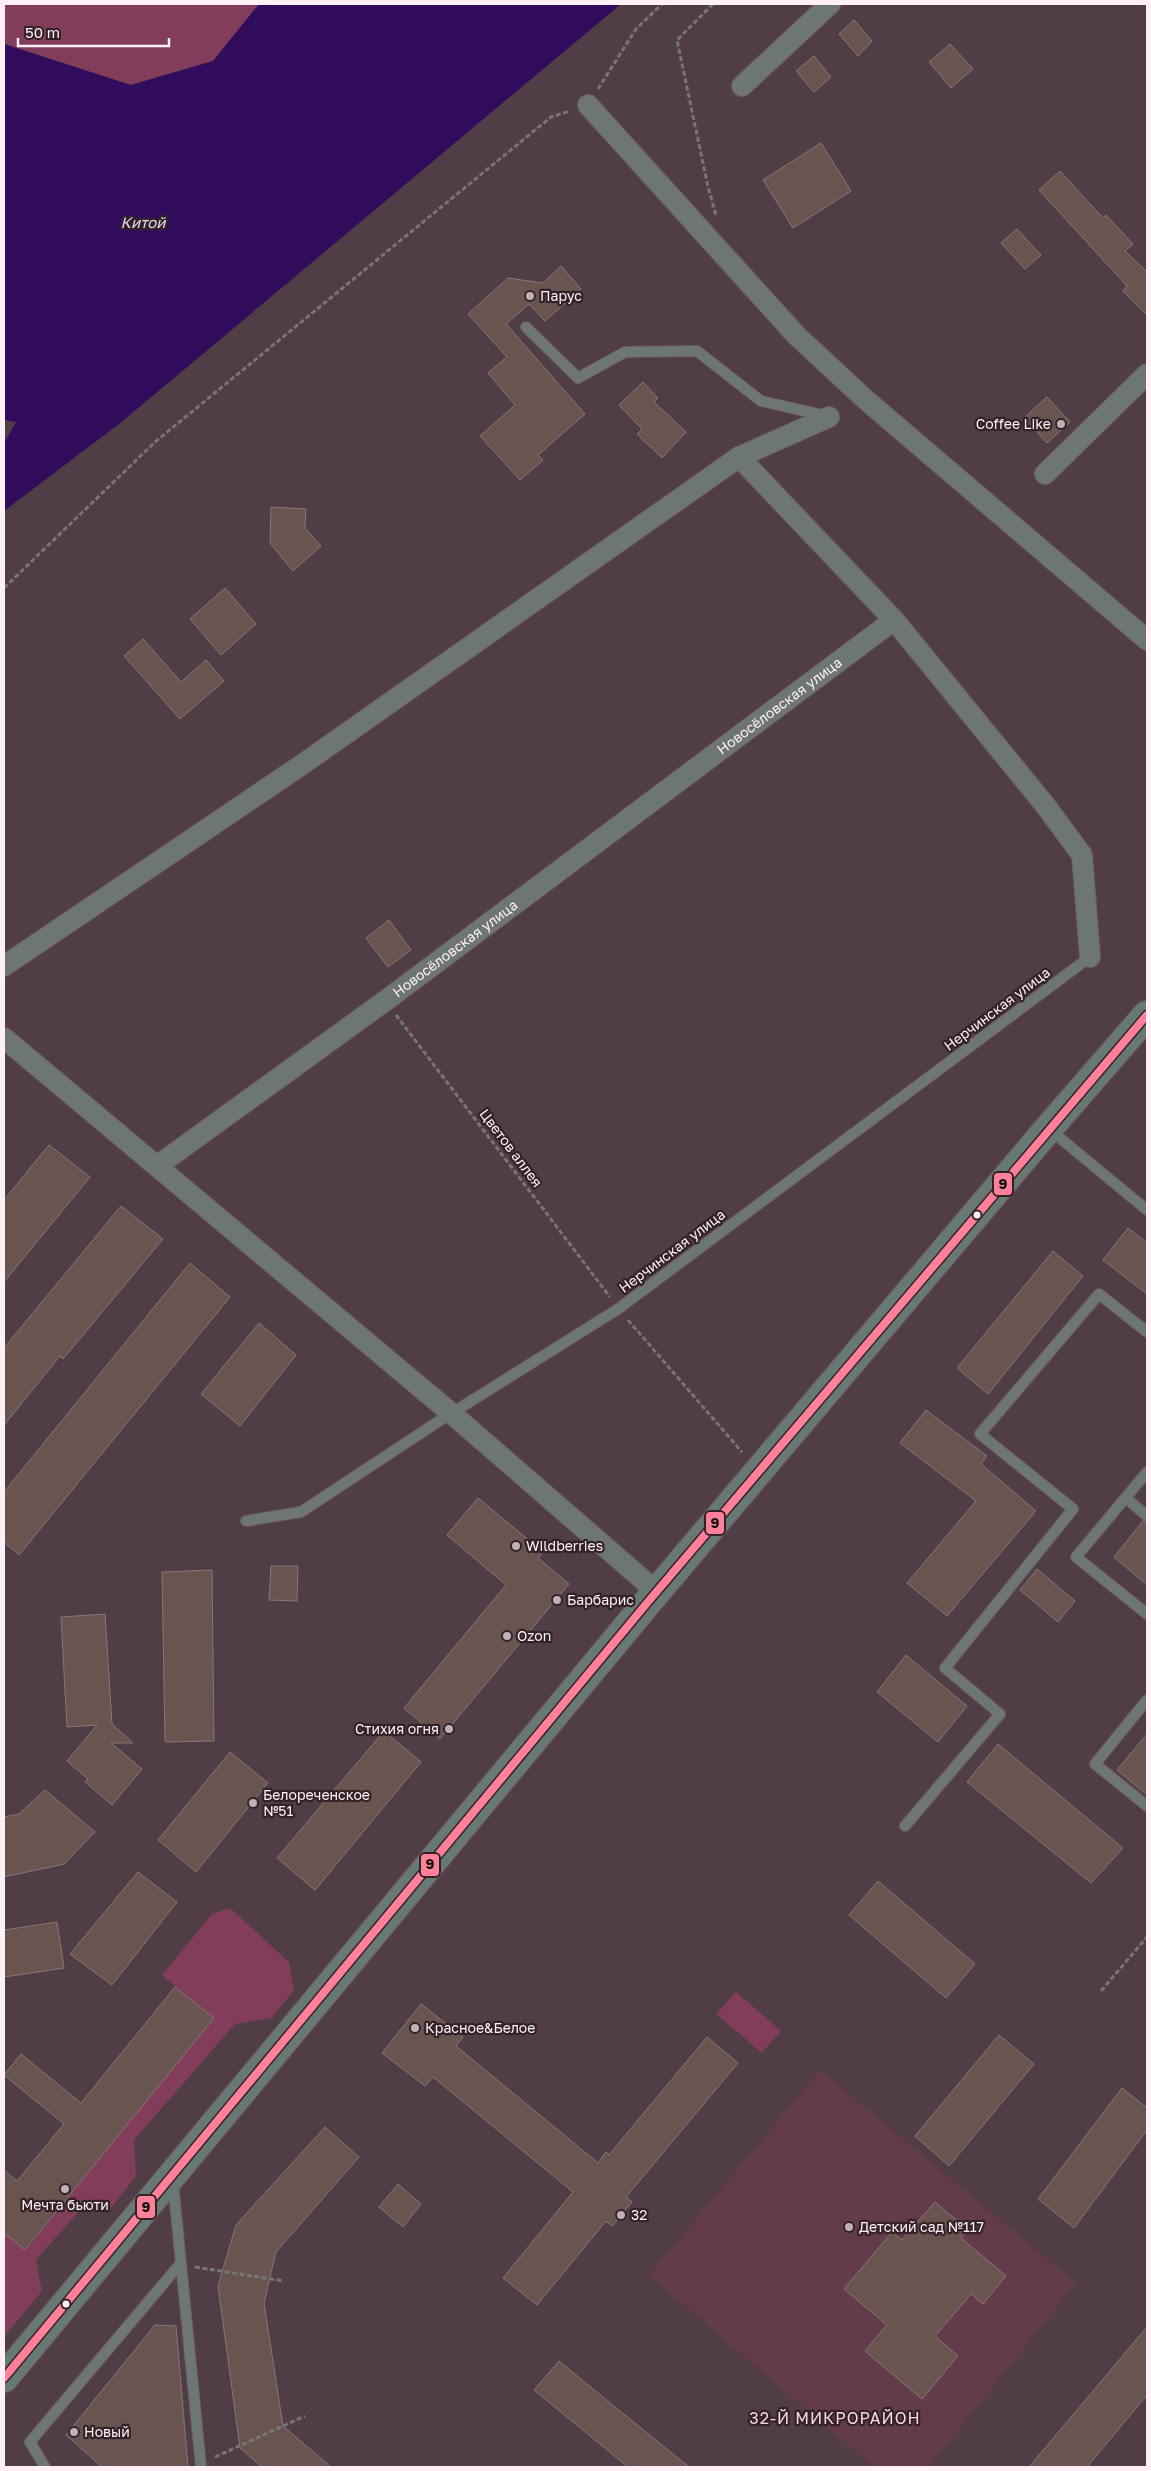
<svg xmlns="http://www.w3.org/2000/svg" width="1151" height="2471" viewBox="0 0 1151 2471" font-family="'Golos Text',sans-serif">
<rect width="100%" height="100%" fill="#513d45"/>
<path fill="#633b4b" d="M820,2070L1076,2283L929,2467H874L649,2275Z"/>
<g fill="#813d5a">
<path d="M4,4H259L213,61L130,85L4,44Z"/>
<path d="M230,1908L289,1962L294,1991L271,2018L235,2024L134,2140L136,2176L112,2207L82,2208L36,2260L42,2291L4,2337V2233L26,2250L213,2018L162,1975L212,1914Z"/>
<path d="M736,1992L781,2031L762,2053L716,2014Z"/>
</g>
<path fill="#310c5c" d="M259,4H621L119,424L4,511V443L16,422L4,420V44L131,85L213,61Z"/>
<g fill="#6a544f" stroke="#877776">
<path d="M854,20L872,41L858,56L839,34Z"/>
<path d="M950,44L973,69L951,88L929,62Z"/>
<path d="M814,56L831,77L814,92L796,71Z"/>
<path d="M821,143L851,191L793,228L763,180Z"/>
<path d="M1060,171L1103,218L1106,215L1133,244L1125,251L1147,272V315L1123,291L1127,286L1039,190Z"/>
<path d="M1017,229L1041,255L1025,269L1001,243Z"/>
<path d="M561,266L581,289L545,321L529,304L506,324L585,414L538,455L543,460L520,480L480,436L515,405L488,373L507,357L468,314L508,278L543,283Z"/>
<path d="M643,382L658,398L654,402L686,432L662,458L637,434L642,429L619,405Z"/>
<path d="M1047,397L1070,422L1047,443L1024,418Z"/>
<path d="M271,507L306,509L305,528L321,546L293,571L270,543Z"/>
<path d="M225,588L256,624L221,655L190,619Z"/>
<path d="M143,639L181,682L206,660L224,681L180,719L124,656Z"/>
<path d="M389,920L411,950L388,967L366,938Z"/>
<path d="M49,1145L90,1177L4,1282V1200Z"/>
<path d="M121,1206L163,1239L63,1359L60,1356L4,1425V1348Z"/>
<path d="M1128,1228L1147,1243V1294L1103,1260Z"/>
<path d="M1053,1251L1083,1276L988,1394L957,1368Z"/>
<path d="M190,1263L230,1297L19,1555L4,1542V1492Z"/>
<path d="M259,1323L296,1355L240,1426L201,1394Z"/>
<path d="M926,1410L987,1456L981,1464L1036,1511L947,1616L907,1583L976,1501L900,1443Z"/>
<path d="M478,1498L543,1552L538,1558L569,1584L440,1739L404,1708L506,1585L447,1535Z"/>
<path d="M1143,1521L1147,1523V1585L1114,1557Z"/>
<path d="M271,1566H298L297,1601L269,1600Z"/>
<path d="M1037,1569L1075,1601L1058,1622L1020,1590Z"/>
<path d="M212,1570L214,1741L165,1742L162,1572Z"/>
<path d="M105,1614L112,1724L133,1743H111L142,1769L112,1805L85,1782L88,1779L67,1761L97,1725L67,1727L61,1617Z"/>
<path d="M906,1655L967,1706L938,1742L877,1692Z"/>
<path d="M384,1731L421,1762L315,1890L277,1858Z"/>
<path d="M1147,1734V1795L1117,1770Z"/>
<path d="M998,1744L1123,1848L1091,1883L967,1782Z"/>
<path d="M230,1752L268,1783L196,1872L158,1840Z"/>
<path d="M45,1790L95,1832L64,1864L4,1877V1817L19,1814Z"/>
<path d="M138,1872L177,1902L112,1985L70,1954Z"/>
<path d="M878,1881L975,1964L946,1998L849,1915Z"/>
<path d="M57,1922L64,1968L4,1977V1930Z"/>
<path d="M175,1987L214,2018L25,2250L4,2233V2170L17,2181L64,2124L4,2075L21,2054L81,2103Z"/>
<path d="M421,2004L463,2037L456,2046L598,2163L606,2152L609,2155L707,2037L738,2063L626,2197L632,2202L612,2226L606,2221L537,2305L503,2278L573,2192L433,2077L425,2086L382,2053Z"/>
<path d="M999,2035L1034,2064L949,2166L915,2136Z"/>
<path d="M1122,2088L1147,2108V2130L1074,2228L1038,2199Z"/>
<path d="M325,2127L359,2157L276,2252L264,2303L283,2426L331,2467H262L240,2448L218,2286L236,2225Z"/>
<path d="M398,2184L421,2204L403,2227L379,2207Z"/>
<path d="M935,2202L968,2230L961,2238L1006,2276L983,2304L971,2294L935,2336L958,2356L922,2399L865,2351L887,2325L844,2289L892,2232L902,2240Z"/>
<path d="M155,2325L176,2326L188,2467H102L66,2435Z"/>
<path d="M1147,2327V2395L1087,2467H1029Z"/>
<path d="M559,2361L620,2411L689,2467H628L534,2390Z"/>
</g>
<g fill="none" stroke-linecap="round" stroke-linejoin="round">
<defs>
<g id="lane">
<path d="M526,327L578,378L625,352L697,351L761,401L827,416"/>
<path d="M1049,1129L1147,1210"/>
<path d="M1147,1472L1076,1557L1147,1614"/>
<path d="M1126,1498L1147,1516"/>
<path d="M246,1521L301,1512L436,1423L618,1309L1090,957"/>
<path d="M1147,1700L1095,1764L1147,1806"/>
<path d="M905,1826L1000,1714L945,1668L1073,1509L980,1434L1099,1294L1147,1332"/>
<path d="M173,2182L201,2467"/>
<path d="M45,2467L30,2442L180,2264"/>
</g>
<g id="street">
<path d="M742,86L830,4"/>
<path d="M588,105L796,335L866,400L1147,640"/>
<path d="M739,457L894,620L1045,805L1082,855L1090,957"/>
<path d="M1045,474L1147,374"/>
<path d="M4,966L300,766L739,457L829,417"/>
<path d="M4,1038L451,1413L657,1592"/>
<path id="s1" d="M157,1166L385,1001L894,620"/>
</g>
<path id="secondary" d="M4,2378L647,1603L1048,1129L1147,1015"/>
</defs>
<use href="#lane" stroke="#6b5b62" stroke-width="12"/>
<use href="#street" stroke="#6b5b62" stroke-width="22"/>
<use href="#secondary" stroke="#6b5b62" stroke-width="30"/>
<g stroke="#747677" stroke-width="3" stroke-dasharray="5 2.5" stroke-linecap="butt">
<path d="M713,4L677,40L708,187L716,215"/>
<path d="M598,89L636,29L662,4"/>
<path d="M4,588L155,442L551,117L570,111"/>
<path d="M396,1015L610,1297"/>
<path d="M628,1320L742,1452"/>
<path d="M1101,1991L1147,1937"/>
<path d="M195,2267L284,2281"/>
<path d="M215,2457L305,2416"/>
</g>
<use href="#lane" stroke="#6d7674" stroke-width="10"/>
<use href="#street" stroke="#6d7674" stroke-width="20"/>
<use href="#secondary" stroke="#687875" stroke-width="28"/>
<defs>
<path id="bus-1" d="M4,2378L647,1603L1147,1015"/>
</defs>
<use href="#bus-1" stroke="#332329" stroke-width="11"/>
<use href="#bus-1" stroke="#ff8098" stroke-width="8"/>
</g>
<g fill="#c1b1b7" stroke="#332329" stroke-width="2">
<circle cx="530" cy="296" r="5"/>
<circle cx="1061" cy="424" r="5"/>
<circle cx="516" cy="1546" r="5"/>
<circle cx="557" cy="1600" r="5"/>
<circle cx="507" cy="1636" r="5"/>
<circle cx="449" cy="1729" r="5"/>
<circle cx="253" cy="1803" r="5"/>
<circle cx="415" cy="2028" r="5"/>
<circle cx="65" cy="2189" r="5"/>
<circle cx="621" cy="2215" r="5"/>
<circle cx="849" cy="2227" r="5"/>
<circle cx="74" cy="2432" r="5"/>
</g>
<g fill="#fef0f4" stroke="#332329" stroke-width="2">
<circle cx="977" cy="1215" r="4.5"/>
<circle cx="66" cy="2304" r="4.5"/>
</g>
<g text-anchor="middle" stroke-width="4.5" stroke-linejoin="round" paint-order="stroke">
<g font-size="14" fill="#fef0f4" stroke="#332329" text-anchor="start">
<text x="540" y="301">Парус</text>
<text x="1051" y="429" text-anchor="end">Coffee Like</text>
<text x="526" y="1551">Wildberries</text>
<text x="567" y="1605">Барбарис</text>
<text x="517" y="1641">Ozon</text>
<text x="439" y="1734" text-anchor="end">Стихия огня</text>
<text x="263" y="1800">Белореченское<tspan x="263" dy="16">№51</tspan></text>
<text x="425" y="2033">Красное&amp;Белое</text>
<text x="65" y="2210" text-anchor="middle">Мечта бьюти</text>
<text x="631" y="2220">32</text>
<text x="859" y="2232">Детский сад №117</text>
<text x="84" y="2437">Новый</text>
</g>
<g font-size="14" fill="#fef0f4" stroke="#332329">
<text dy="5" stroke="none"><textPath href="#s1" startOffset="774">Новосёловская улица</textPath></text>
<text dy="5" stroke="none"><textPath href="#s1" startOffset="369">Новосёловская улица</textPath></text>
<text transform="translate(997 1009) rotate(-37)" y="5">Нерчинская улица</text>
<text transform="translate(511 1148) rotate(53)" y="5">Цветов аллея</text>
<text transform="translate(672 1251) rotate(-37)" y="5">Нерчинская улица</text>
</g>
<g font-size="15" font-style="italic" fill="#dfdaf2" stroke="#332329">
<text x="143" y="228">Китой</text>
</g>
<g font-size="16" letter-spacing="1" fill="#fad6e2" stroke="#332329">
<text x="835" y="2424">32-Й МИКРОРАЙОН</text>
</g>
</g>
<g stroke="#332329" stroke-width="2">
<rect x="993" y="1172" width="20" height="24" rx="5" fill="#ff8098"/>
<rect x="705" y="1511" width="20" height="24" rx="5" fill="#ff8098"/>
<rect x="420" y="1853" width="20" height="24" rx="5" fill="#ff8098"/>
<rect x="136" y="2195" width="20" height="24" rx="5" fill="#ff8098"/>
</g>
<g font-size="14" text-anchor="middle" font-weight="bold" fill="#111">
<text x="1003" y="1189">9</text>
<text x="715" y="1528">9</text>
<text x="430" y="1869">9</text>
<text x="146" y="2212">9</text>
</g>
<rect width="1151" height="2471" fill="none" stroke="#fef0f4" stroke-width="10"/>
<path d="M18 38v8h151v-8" fill="none" stroke="#fef0f4" stroke-width="2.5"/>
<text x="25" y="38" font-size="15" fill="#fef0f4" stroke="#332329" stroke-width="4" paint-order="stroke">50 m</text>
</svg>
